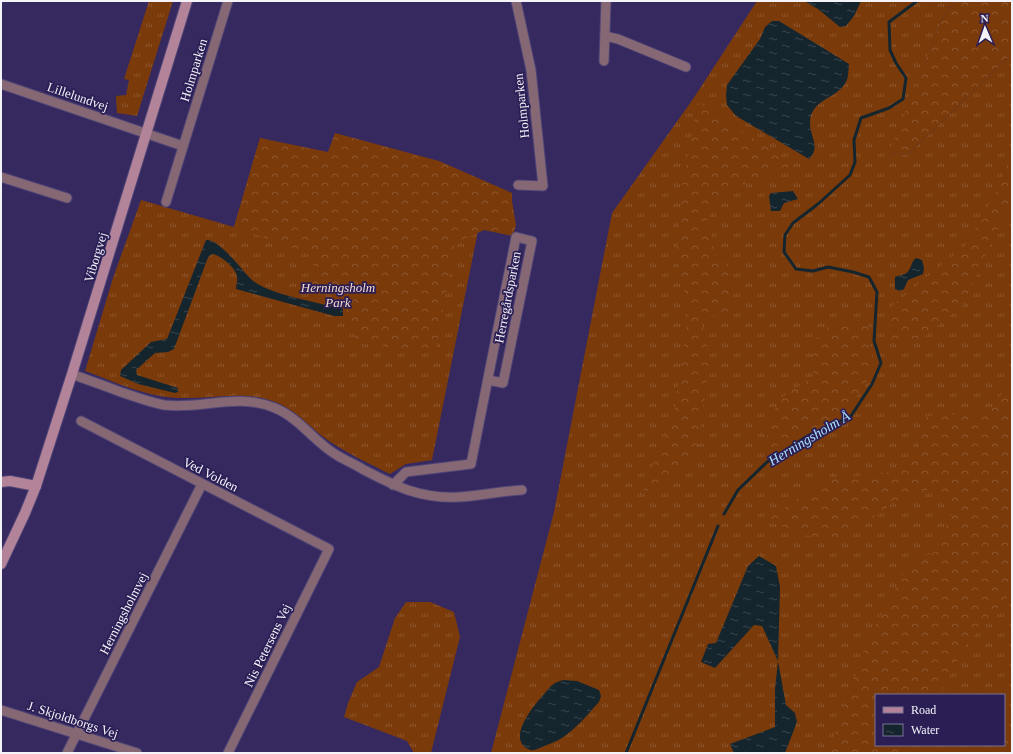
<svg xmlns="http://www.w3.org/2000/svg" width="1013" height="754" viewBox="0 0 1013 754" font-family="'Times New Roman',serif">
<defs>
<pattern id="grass-tufts" width="24" height="20" patternUnits="userSpaceOnUse"><rect width="24" height="20" fill="#7b3a0a"/><path d="M3 7l-1-3M5 7V3M7 7l1-3M15 17l-1-3M17 17v-4M19 17l1-3" fill="none" stroke="#8e572f"/></pattern>
<pattern id="forest-crowns" width="20" height="18" patternUnits="userSpaceOnUse"><rect width="20" height="18" fill="#7b3a0a"/><path d="M2 6a3 3 0 1 1 6 0M12 15a3 3 0 1 1 6 0" fill="none" stroke="#8e572f"/></pattern>
<pattern id="water-ripples" width="26" height="14" patternUnits="userSpaceOnUse"><rect width="26" height="14" fill="#15252e"/><path d="M2 4q2-2 4 0t4 0M15 11q2-2 4 0t4 0" fill="none" stroke="#38454d"/></pattern>
</defs>
<rect width="100%" height="100%" fill="#352960"/>
<g fill="url(#grass-tufts)" fill-rule="evenodd">
<path d="M149,1H173L137,116L117,113L116,96L126,95L129,80L124,79Z"/>
<path d="M757,1H956L943,17L890,153L907,155L1012,54V753H491L554,512L612,213L693,99ZM876,695H1004V745H876Z"/>
<path d="M260,138L480,194L477,236L432,460L406,464L390,474C368,463 346,453 326,439C307,425 292,406 269,400C239,391 211,399 181,398C148,398 115,382 85,371L113,278L141,200L234,227Z"/>
<path d="M406,602H430L454,612L460,637L431,753H414L407,741L344,717L348,703L357,682L379,667L395,618Z"/>
</g>
<g fill="url(#forest-crowns)">
<path d="M956,1H1012V54L907,155L889,153L943,17Z"/>
<path d="M698,102L794,165L723,192L707,220L716,256L732,270L727,317L701,316L710,360L697,451L657,490L643,491L674,412L689,308L676,264L682,187Z"/>
<path d="M335,133L439,161L512,193V201L516,225L513,236L484,230L455,244L435,353L360,343L348,328L347,308L343,302L311,284L316,256L234,227L260,138L328,152Z"/>
<path d="M1012,152V209L1001,221L963,305L923,338L889,341L892,306L965,246L997,191Z"/>
<path d="M869,318L868,339L874,361L866,383L845,414L770,449L765,425L782,397L813,377L812,343L827,327Z"/>
<path d="M1012,379V592L967,643L939,695H876V745H909L902,753H828L867,641L910,561L935,552L952,512L937,486L893,503L834,545L766,521L824,480L909,470L927,416L989,412Z"/>
<path d="M1012,727V753H998L1003,745H1004V742Z"/>
</g>
<g fill="url(#water-ripples)">
<path d="M804,1H861L854,16L846,26L840,27L818,9Z"/>
<path d="M772,21H779L849,64C848,72 849,79 844,85C836,98 810,100 810,123C810,137 821,147 809,159L736,116L727,105L726,96L727,85L760,39L765,27Z"/>
<path d="M793,191L798,199L784,203L780,211H771L769,196L771,193Z"/>
<path d="M206,240C220,239 242,271 252,280C269,295 320,303 343,309V316H334L236,289C236,285 238,280 237,276C235,267 221,256 213,254L209,256L207,260L174,349L168,352L155,353L136,370L137,375L178,388V392L175,393L138,384L120,376L121,370L151,342L167,339Z"/>
<path d="M916,258L922,260L924,268L923,274L908,280L904,289L900,291L895,289V277C900,275 906,275 909,270C912,266 911,262 916,258Z"/>
<path d="M759,556L776,566L780,587L778,661L786,705L795,713L797,722L785,753H734L730,744L775,727V689L778,661L762,626L754,625L715,668L701,662L708,644L716,643L748,566Z"/>
<path d="M563,680L577,681L599,690L601,696L599,702C588,714 576,729 562,738C556,742 548,744 542,747C537,749 533,752 528,749C506,738 535,704 544,694C547,691 550,686 555,683C557,682 560,681 563,680Z"/>
</g>
<g fill="none" stroke-linecap="round" stroke-linejoin="round">
<g stroke="#15252e" stroke-width="3">
<path d="M724,514L738,490L767,462L809,435L851,416L872,384L881,363L874,341L877,292L869,277L853,272L828,267L813,271L796,269L784,252L785,235L793,223L818,204L850,175L855,162L854,140L861,118L889,108L903,99L906,78L896,63L890,50L889,22L917,1"/>
<path d="M626,753L718,526"/>
</g>
<defs>
<g id="street">
<path d="M516,1L531,70L543,186L518,185"/>
<path d="M605,36L618,39L686,67"/>
<path d="M604,61L606,1"/>
<path d="M1,84L183,146"/>
<path d="M1,177L67,198"/>
<path d="M166,202L228,1"/>
<path d="M72,374C87,380 103,385 118,391C133,396 148,402 164,405C202,410 237,392 275,408C299,418 314,441 335,454C344,460 355,464 364,470C397,487 421,499 459,497C480,496 501,491 522,490"/>
<path d="M81,421L329,549L228,753"/>
<path d="M393,485L406,472L471,464L516,237L532,241L503,383L488,380"/>
<path d="M1,710L137,753"/>
<path d="M67,753L202,484"/>
</g>
<g id="secondary">
<path d="M1,482L10,481L36,486"/>
<path d="M1,564L25,513L36,486L72,374L187,1"/>
</g>
</defs>
<use href="#street" stroke="#504576" stroke-width="11"/>
<use href="#secondary" stroke="#504576" stroke-width="12"/>
<use href="#street" stroke="#866875" stroke-width="9"/>
<use href="#secondary" stroke="#b38499" stroke-width="10"/>
</g>
<g text-anchor="middle" stroke-width="3.5" stroke-linejoin="round" paint-order="stroke">
<g font-size="13" fill="#f4f3fa" stroke="#2b1e54">
<text transform="translate(193 70) rotate(-73)" y="5">Holmparken</text>
<text transform="translate(78 96) rotate(19)" y="5">Lillelundvej</text>
<text transform="translate(521 106) rotate(-96)" y="5">Holmparken</text>
<text transform="translate(95 257) rotate(-73)" y="5">Viborgvej</text>
<text transform="translate(507 297) rotate(-79)" y="5">Herregårdsparken</text>
<text transform="translate(211 474) rotate(27)" y="5">Ved Volden</text>
<text transform="translate(123 613) rotate(-63)" y="5">Herningsholmvej</text>
<text transform="translate(267 645) rotate(-64)" y="5">Nis Petersens Vej</text>
<text transform="translate(73 719) rotate(18)" y="5">J. Skjoldborgs Vej</text>
</g>
<g font-size="13" font-style="italic" fill="#f4dbcd" stroke="#2b1e54">
<text x="338" y="292">Herningsholm<tspan x="338" dy="15">Park</tspan></text>
</g>
<g font-size="14" font-style="italic" fill="#abe1fc" stroke="#2b1e54">
<text transform="translate(809 438) rotate(-31)" y="5">Herningsholm Å</text>
</g>
</g>
<rect width="1013" height="754" fill="none" stroke="#f4f3fa" stroke-width="4"/>
<rect x="875" y="694" width="130" height="52" fill="#2b1e54" stroke="#7b7396"/>
<rect x="883" y="707" width="20" height="6" fill="#b38499" stroke="#7b7396"/>
<text x="911" y="714" font-size="12" fill="#f4f3fa">Road</text>
<rect x="883" y="724" width="20" height="12" fill="url(#water-ripples)" stroke="#7b7396"/>
<text x="911" y="734" font-size="12" fill="#f4f3fa">Water</text>
<g transform="translate(985 28) rotate(358)" stroke="#2b1e54" stroke-width="3" paint-order="stroke">
<path d="M0-3L7 15L0 10L-7 15Z" fill="#f4f3fa"/>
<text y="-6" font-size="11" font-weight="bold" text-anchor="middle" fill="#f4f3fa">N</text>
</g>
</svg>
